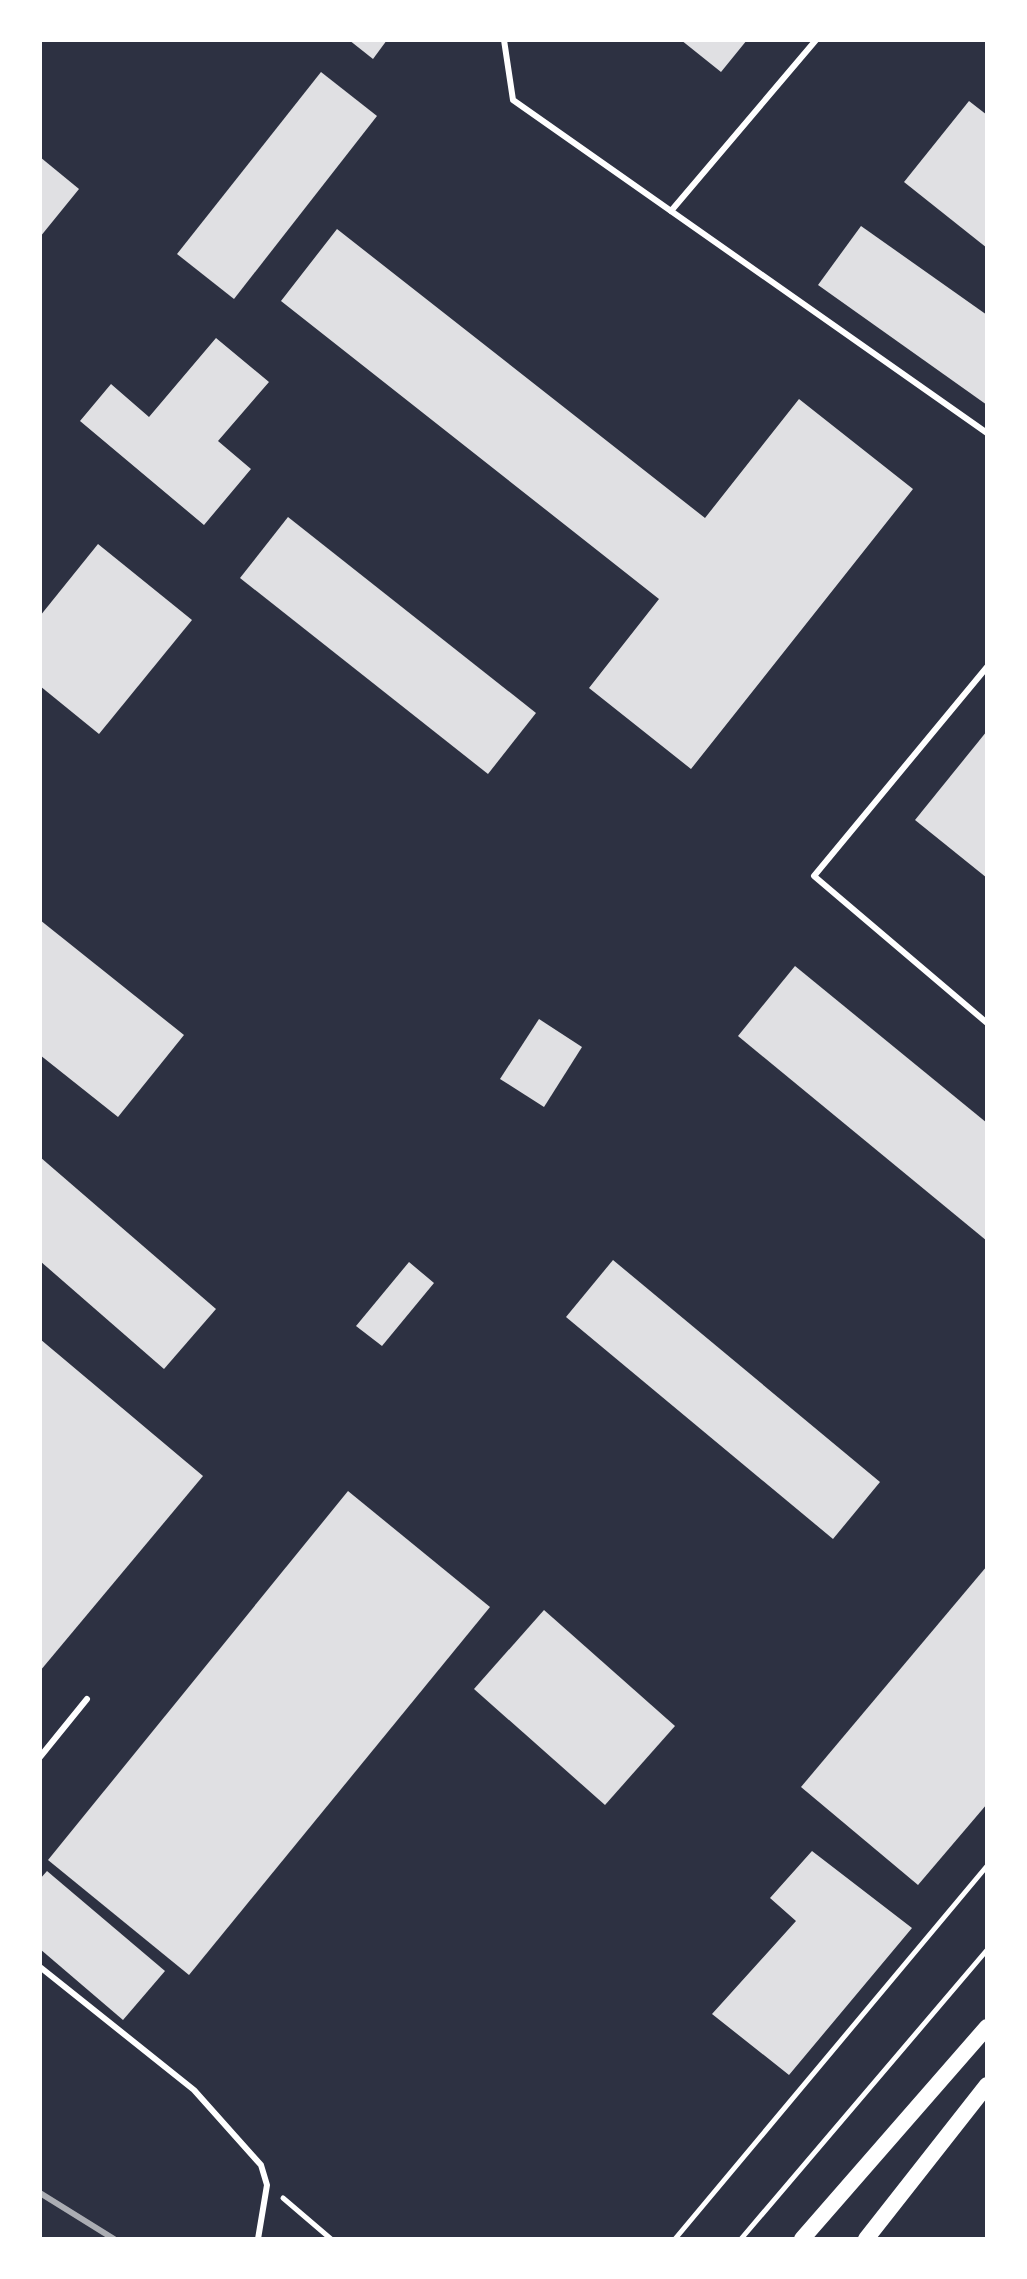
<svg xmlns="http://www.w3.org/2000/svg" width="1027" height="2279" viewBox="0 0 1027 2279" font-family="'Work Sans',sans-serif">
<rect width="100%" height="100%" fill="#2d3142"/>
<g fill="#e0e0e3">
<path d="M349,40H387L373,59Z"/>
<path d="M681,40H747L721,72Z"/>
<path d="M321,72L377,116L234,299L177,254Z"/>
<path d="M969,101L987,115V248L904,182Z"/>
<path d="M40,157L79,189L40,237Z"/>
<path d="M861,226L987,315V405L818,285Z"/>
<path d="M337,229L705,518L799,399L913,489L691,769L589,688L659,599L281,301Z"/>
<path d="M216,338L269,382L218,441L251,469L204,525L80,421L111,384L149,417Z"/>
<path d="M288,517L536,713L488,774L240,578Z"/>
<path d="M98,544L192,620L99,734L40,686V616Z"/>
<path d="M987,731V878L915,820Z"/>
<path d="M40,920L184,1035L118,1117L40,1055Z"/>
<path d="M795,966L987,1123V1241L738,1036Z"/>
<path d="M539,1019L582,1047L544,1107L500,1079Z"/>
<path d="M40,1157L216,1309L164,1369L40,1261Z"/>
<path d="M613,1260L880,1482L833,1539L566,1317Z"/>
<path d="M409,1262L434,1283L382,1346L356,1326Z"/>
<path d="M40,1339L203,1476L40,1671Z"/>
<path d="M348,1491L490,1607L189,1975L48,1860Z"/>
<path d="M987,1566V1804L918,1885L801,1787Z"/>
<path d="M544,1610L675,1726L605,1805L474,1689Z"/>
<path d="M812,1851L912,1928L789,2075L712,2014L796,1921L770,1898Z"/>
<path d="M47,1871L165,1971L123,2020L40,1949V1879Z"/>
</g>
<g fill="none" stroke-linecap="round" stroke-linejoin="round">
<g stroke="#fff" stroke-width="5">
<path d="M283,2198L331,2239"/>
<path d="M675,2239L987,1866"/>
<path d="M741,2239L987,1950"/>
</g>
<g stroke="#fff" stroke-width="6">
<path d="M504,40L513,100L987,433"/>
<path d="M671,211L816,40"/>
<path d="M987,667L814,876L987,1023"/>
<path d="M40,1757L87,1699"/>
<path d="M40,1967L194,2090L261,2165L267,2185L258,2239"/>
</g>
<g stroke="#fff" stroke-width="16">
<path d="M802,2239L987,2027"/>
<path d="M866,2239L987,2085"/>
</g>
<path stroke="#abadb3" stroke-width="6" d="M40,2193L114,2239"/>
</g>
<rect width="1027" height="2279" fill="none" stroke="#ffffff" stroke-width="84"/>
</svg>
